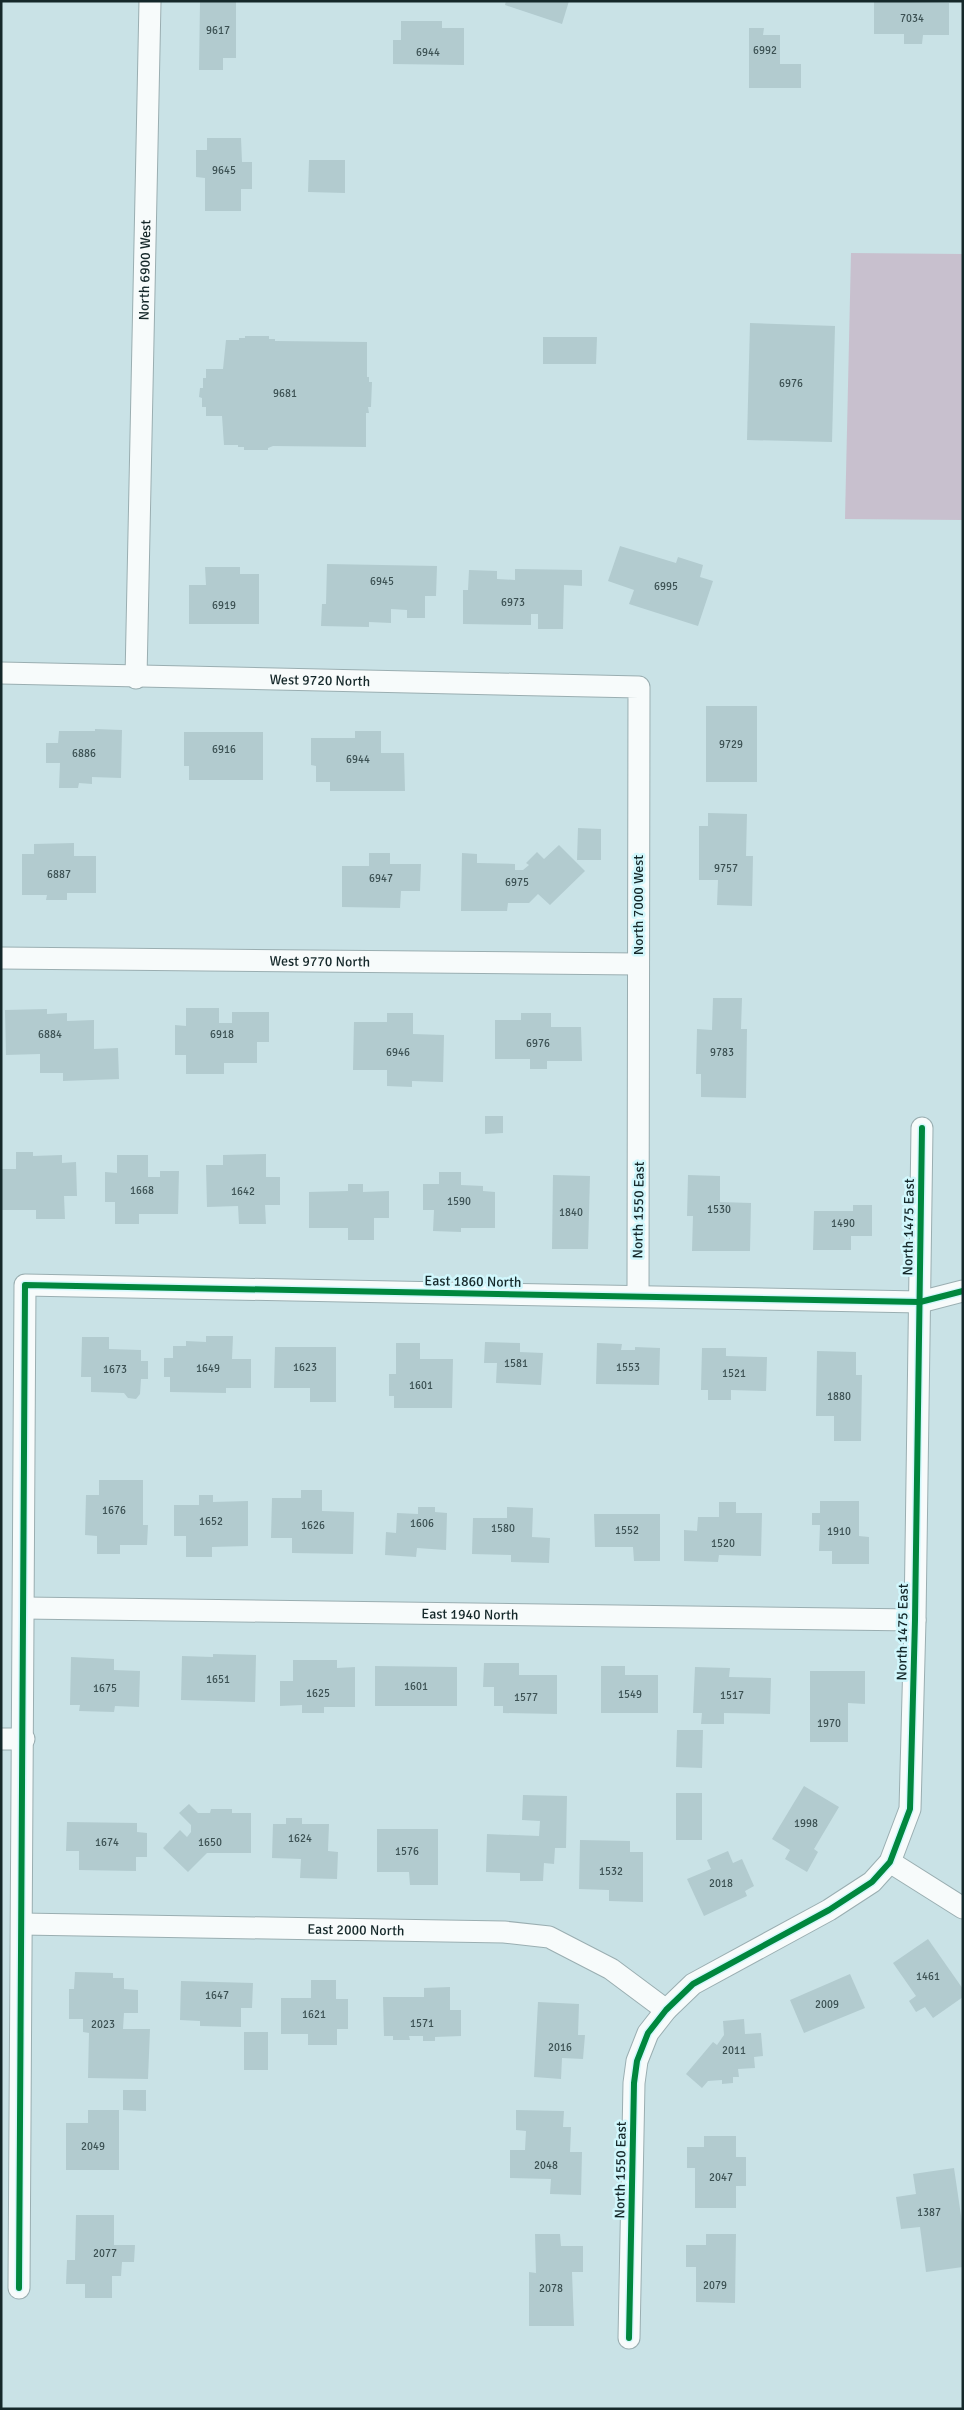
<svg xmlns="http://www.w3.org/2000/svg" width="964" height="2410" viewBox="0 0 964 2410" font-family="Signika,sans-serif">
<rect width="100%" height="100%" fill="#c9e2e6"/>
<path fill="#c8c0ce" d="M851,253L963,254V520L845,519Z"/>
<g fill="#b2cbcf">
<path d="M506,1H569L562,24L505,5Z"/>
<path d="M874,1L949,3V35H923L922,44H904V34H874Z"/>
<path d="M200,2H236V58H223V70H199Z"/>
<path d="M401,21H442V28H464V65L393,64V40H401Z"/>
<path d="M749,28H764L763,35H780V64H801V88H749Z"/>
<path d="M207,138H241L242,162H252V189H241V211H205V178L196,177V150H207Z"/>
<path d="M309,160H345V193L308,192Z"/>
<path d="M750,323L835,326L832,442L747,440Z"/>
<path d="M245,336H269V339H275V341L367,342V377H369V382H372L371,407H368L369,413H366V447L273,446L268,448V450H244V447H238V445H224L222,416H206V407H202V398L199,397L200,388H203V378H206V369H223L226,340H239V338H245Z"/>
<path d="M543,337H597L596,364H543Z"/>
<path d="M620,546L676,563L678,557L703,565L700,577L713,581L698,626L629,604L634,590L608,581Z"/>
<path d="M327,564L437,566L436,596H425V618H407V610L391,609V623L369,622V627L321,626L322,604H326Z"/>
<path d="M205,567H240V574H259V624H189V585H206Z"/>
<path d="M515,569L582,570V586L564,585L563,629H538V614H531V625L463,624V590H468L469,570L497,571V579L515,580Z"/>
<rect x="706" y="706" width="51" height="76"/>
<path d="M95,729L122,730L121,778L92,777V784L79,783L78,788H59L60,763H46V743H58L59,731H95Z"/>
<path d="M355,731H381V753H404L405,791H330V782H316V766L311,765V738H355Z"/>
<path d="M184,732H263V780H189V766H184Z"/>
<path d="M708,813L747,814L746,856H753L752,906L717,905L718,880H699V826H708Z"/>
<path d="M578,828L601,829V860H577Z"/>
<path d="M74,843V856H96V893H67V900H46L47,895H22V854H34V844Z"/>
<path d="M559,845L585,871L550,905L538,894L529,903H508L507,911H461L462,853L477,854V863L515,864V870H523L529,865L526,863L537,852L544,859Z"/>
<path d="M369,853H390V864H421L420,891H401L400,908L342,907V866H369Z"/>
<path d="M713,998H742L741,1029H747L746,1098L701,1097V1074H696L697,1029L712,1030Z"/>
<path d="M186,1008H219V1023H232V1012H269V1042H257V1063H224V1074H186V1055H175V1025L186,1026Z"/>
<path d="M47,1009V1014L67,1013V1021L94,1020V1049L118,1048L119,1079L63,1081V1073H40V1054L6,1055L5,1010Z"/>
<path d="M387,1013H413V1034L444,1035L443,1082L412,1081V1087L387,1086V1070H353L354,1022H387Z"/>
<path d="M521,1013H551V1027H581L582,1061H547V1069H530V1059H495V1020H521Z"/>
<path d="M485,1116H503V1133L485,1134Z"/>
<path d="M16,1152H33V1156L62,1155V1163L76,1162L77,1196H64L65,1219H36V1210H1V1169H16Z"/>
<path d="M266,1154V1177H280V1205H265L266,1224H239L238,1206L207,1207L206,1165H223V1155Z"/>
<path d="M117,1155H148V1177H160V1171H179L178,1214H139V1224H115V1202H105V1172L117,1173Z"/>
<path d="M439,1172H461V1185L483,1186V1191L495,1192V1228H461V1232L433,1231L434,1210H423V1184H439Z"/>
<path d="M553,1175L590,1176L588,1249H552Z"/>
<path d="M688,1175L720,1176V1202L751,1203L750,1251H692L693,1216H687Z"/>
<path d="M348,1184H363V1192L389,1191V1218H374V1240H348V1228H309V1192L348,1191Z"/>
<path d="M853,1205H872V1236H851V1250H813L814,1211H853Z"/>
<path d="M206,1336H233L232,1359H251V1388H226V1393L170,1392V1377H164V1358H173V1346H186V1341L206,1342Z"/>
<path d="M82,1337H109V1349L141,1350V1361H148V1379H141L140,1394L136,1399L128,1398L124,1393L91,1392V1377H81Z"/>
<path d="M485,1342L520,1343V1352L543,1353L541,1385L496,1383L497,1363H484Z"/>
<path d="M396,1343H420V1359H453L452,1408H394V1396H389V1374H396Z"/>
<path d="M597,1343L622,1344L621,1350H635V1347L660,1348L659,1385L596,1384Z"/>
<path d="M275,1347H336V1402H310V1388H274Z"/>
<path d="M702,1348H726V1356L767,1357L766,1391L731,1390V1400H708V1390H701Z"/>
<path d="M817,1351L856,1352V1375H862L861,1441H834V1416H816Z"/>
<path d="M99,1480H143V1525H148L147,1545H120V1554H97V1536L85,1535L86,1495H99Z"/>
<path d="M301,1490H322V1511L354,1512L353,1554L292,1553V1538H271L272,1498H301Z"/>
<path d="M199,1495H213V1502L248,1501V1546L212,1547V1557H186V1536H174V1505H199Z"/>
<path d="M820,1501H859V1536L869,1537V1564H832V1551H819L820,1525H812V1513H820Z"/>
<path d="M719,1502H736V1513H762L761,1556L719,1555L718,1562L684,1561V1530L697,1531L698,1517H719Z"/>
<path d="M418,1507H435V1512L447,1513L446,1550L417,1548L416,1557L385,1555L386,1532L396,1533L397,1513L418,1514Z"/>
<path d="M507,1507L533,1508L532,1537L550,1538L549,1563L511,1562V1555L472,1554L473,1518H507Z"/>
<path d="M594,1514H660V1561H634L633,1547H595Z"/>
<path d="M213,1654L256,1655L255,1702L181,1700L182,1656L213,1657Z"/>
<path d="M71,1657L114,1659V1670L140,1671L139,1707L115,1706L114,1712L79,1711L80,1705H70Z"/>
<path d="M293,1660H337V1668L355,1667V1707H324V1713H302V1705L280,1706V1681H293Z"/>
<path d="M484,1663H519V1675H557V1714L503,1713V1706H494V1687H483Z"/>
<path d="M375,1666L457,1667V1706H375Z"/>
<path d="M601,1666H625V1675H658V1713H601Z"/>
<path d="M695,1667L730,1668L729,1677L771,1678L770,1714L724,1713V1724H701L702,1713H693Z"/>
<path d="M810,1671H865V1704L848,1703V1742H810Z"/>
<path d="M677,1730H703L702,1768L676,1767Z"/>
<path d="M804,1786L839,1807L814,1849L818,1852L807,1872L785,1859L790,1850L772,1839Z"/>
<rect x="676" y="1793" width="26" height="47"/>
<path d="M523,1795L567,1796L566,1848H555L554,1864L544,1863L543,1881H520V1873L486,1872L487,1834L539,1836L540,1821L522,1820Z"/>
<path d="M189,1804L198,1813H210L211,1809H232V1813H251V1853H207L188,1872L163,1848L180,1830L187,1837L191,1832V1825L179,1813Z"/>
<path d="M286,1818H302V1824H329L328,1851L338,1852L337,1879L300,1878L301,1859L272,1858L273,1824H286Z"/>
<path d="M67,1822L137,1823V1832L147,1833V1857H136V1871L79,1870V1851H66Z"/>
<path d="M377,1829H438V1885H410L409,1872H377Z"/>
<path d="M580,1840L630,1841V1852H643V1902L609,1901V1890L579,1889Z"/>
<path d="M728,1851L733,1863L742,1859L754,1886L745,1891L747,1896L704,1916L687,1879L711,1869L707,1860Z"/>
<path d="M928,1939L963,1989V1997L933,2018L925,2007L916,2012L909,2001L916,1996L893,1963Z"/>
<path d="M75,1972L113,1973V1978H124V1989L138,1990V2013H124L123,2029H150L148,2079L88,2078L89,2033L83,2032V2019H69V1989H74Z"/>
<path d="M850,1974L865,2008L804,2033L790,2000Z"/>
<path d="M311,1980H336V1999H348V2029H337V2045H308V2034H281V1998H311Z"/>
<path d="M181,1981L253,1983L252,2008H241V2027L200,2026V2021L180,2020Z"/>
<path d="M450,1987V2010H461V2036L435,2037V2041H423V2036H409L410,2040H393V2036H384L383,1997H424V1988Z"/>
<path d="M538,2002L579,2004L578,2035H585L583,2059L562,2058L561,2079L534,2077Z"/>
<path d="M744,2019L745,2034L761,2033L763,2056L754,2057L755,2068L738,2069L739,2077H733V2083L722,2084V2080L708,2081L702,2088L686,2074L713,2042L717,2045L724,2035L723,2021Z"/>
<rect x="244" y="2032" width="24" height="38"/>
<path d="M123,2090H146V2111L123,2110Z"/>
<path d="M88,2110H119V2170H66V2123H88Z"/>
<path d="M516,2110L564,2111L563,2127H571L570,2152H582L581,2195L550,2194L551,2179L510,2178V2150H525L526,2131L516,2130Z"/>
<path d="M704,2136H736V2157H746V2186H736V2208H695V2168H687V2147H704Z"/>
<path d="M954,2168L963,2229V2267L926,2272L920,2227L901,2229L896,2197L916,2194L913,2174Z"/>
<path d="M76,2215H114V2245H135L134,2262H122L121,2276H112V2298H85V2284H66L67,2260H75Z"/>
<path d="M535,2234H560L561,2246H583V2272H572L574,2326H529V2272L536,2273Z"/>
<path d="M706,2234H736L735,2303L696,2302V2267H686V2245H706Z"/>
</g>
<g fill="none" stroke-linecap="round" stroke-linejoin="round">
<defs>
<g id="minor">
<path id="s1" d="M1,673L639,687L638,1296"/>
<path id="s2" d="M136,678L150,1"/>
<path id="s3" d="M1,958L638,964"/>
<path id="s4" d="M24,1608L915,1620"/>
<path d="M1,1739H24"/>
<path d="M890,1862L963,1908"/>
<path id="s5" d="M22,1924L504,1932L549,1937L611,1969L666,2010"/>
<path d="M19,2288L25,1285L920,1302L963,1291"/>
<path d="M629,2338L634,2083L637,2061L648,2033L666,2010L693,1984L829,1910L872,1882L890,1862L910,1809L915,1620L922,1128"/>
</g>
</defs>
<use href="#minor" stroke="#9aaeb1" stroke-width="23"/>
<use href="#minor" stroke="#f7fbfb" stroke-width="21"/>
<defs>
<g id="cycleway">
<path d="M19,2288L25,1285L920,1302L963,1291"/>
<path d="M629,2338L634,2083L637,2061L648,2033L666,2010L693,1984L829,1910L872,1882L890,1862L910,1809L915,1620L922,1128"/>
</g>
</defs>
<use href="#cycleway" stroke="#d1f7fc" stroke-width="9"/>
<use href="#cycleway" stroke="#00873e" stroke-width="6"/>
</g>
<g text-anchor="middle" stroke-width="5" stroke-linejoin="round" paint-order="stroke">
<g font-size="11" fill="#3c5153">
<text x="912" y="22">7034</text>
<text x="218" y="34">9617</text>
<text x="765" y="54">6992</text>
<text x="428" y="56">6944</text>
<text x="224" y="174">9645</text>
<text x="791" y="387">6976</text>
<text x="285" y="397">9681</text>
<text x="382" y="585">6945</text>
<text x="666" y="590">6995</text>
<text x="513" y="606">6973</text>
<text x="224" y="609">6919</text>
<text x="731" y="748">9729</text>
<text x="224" y="753">6916</text>
<text x="84" y="757">6886</text>
<text x="358" y="763">6944</text>
<text x="726" y="872">9757</text>
<text x="59" y="878">6887</text>
<text x="381" y="882">6947</text>
<text x="517" y="886">6975</text>
<text x="50" y="1038">6884</text>
<text x="222" y="1038">6918</text>
<text x="538" y="1047">6976</text>
<text x="398" y="1056">6946</text>
<text x="722" y="1056">9783</text>
<text x="142" y="1194">1668</text>
<text x="243" y="1195">1642</text>
<text x="459" y="1205">1590</text>
<text x="719" y="1213">1530</text>
<text x="571" y="1216">1840</text>
<text x="843" y="1227">1490</text>
<text x="516" y="1367">1581</text>
<text x="305" y="1371">1623</text>
<text x="628" y="1371">1553</text>
<text x="208" y="1372">1649</text>
<text x="115" y="1373">1673</text>
<text x="734" y="1377">1521</text>
<text x="421" y="1389">1601</text>
<text x="839" y="1400">1880</text>
<text x="114" y="1514">1676</text>
<text x="211" y="1525">1652</text>
<text x="422" y="1527">1606</text>
<text x="313" y="1529">1626</text>
<text x="503" y="1532">1580</text>
<text x="627" y="1534">1552</text>
<text x="839" y="1535">1910</text>
<text x="723" y="1547">1520</text>
<text x="218" y="1683">1651</text>
<text x="416" y="1690">1601</text>
<text x="105" y="1692">1675</text>
<text x="318" y="1697">1625</text>
<text x="630" y="1698">1549</text>
<text x="732" y="1699">1517</text>
<text x="526" y="1701">1577</text>
<text x="829" y="1727">1970</text>
<text x="806" y="1827">1998</text>
<text x="300" y="1842">1624</text>
<text x="107" y="1846">1674</text>
<text x="210" y="1846">1650</text>
<text x="407" y="1855">1576</text>
<text x="611" y="1875">1532</text>
<text x="721" y="1887">2018</text>
<text x="928" y="1980">1461</text>
<text x="217" y="1999">1647</text>
<text x="827" y="2008">2009</text>
<text x="314" y="2018">1621</text>
<text x="422" y="2027">1571</text>
<text x="103" y="2028">2023</text>
<text x="560" y="2051">2016</text>
<text x="734" y="2054">2011</text>
<text x="93" y="2150">2049</text>
<text x="546" y="2169">2048</text>
<text x="721" y="2181">2047</text>
<text x="929" y="2216">1387</text>
<text x="105" y="2257">2077</text>
<text x="715" y="2289">2079</text>
<text x="551" y="2292">2078</text>
</g>
<g font-size="14" fill="#15282a" stroke="#d1f7fc">
<text dy="5" stroke="none"><textPath href="#s2" startOffset="408">North 6900 West</textPath></text>
<text dy="5" stroke="none"><textPath href="#s1" startOffset="319">West 9720 North</textPath></text>
<text transform="translate(638 905) rotate(-90)" y="5">North 7000 West</text>
<text dy="5" stroke="none"><textPath href="#s3" startOffset="319">West 9770 North</textPath></text>
<text transform="translate(638 1210) rotate(-89)" y="5">North 1550 East</text>
<text transform="translate(908 1227) rotate(-89)" y="5">North 1475 East</text>
<text transform="translate(473 1281) rotate(1)" y="5">East 1860 North</text>
<text dy="5" stroke="none"><textPath href="#s4" startOffset="446">East 1940 North</textPath></text>
<text transform="translate(902 1632) rotate(-89)" y="5">North 1475 East</text>
<text dy="5" stroke="none"><textPath href="#s5" startOffset="334">East 2000 North</textPath></text>
<text transform="translate(620 2170) rotate(-89)" y="5">North 1550 East</text>
</g>
</g>
<rect width="964" height="2410" fill="none" stroke="#15282a" stroke-width="5"/>
</svg>
